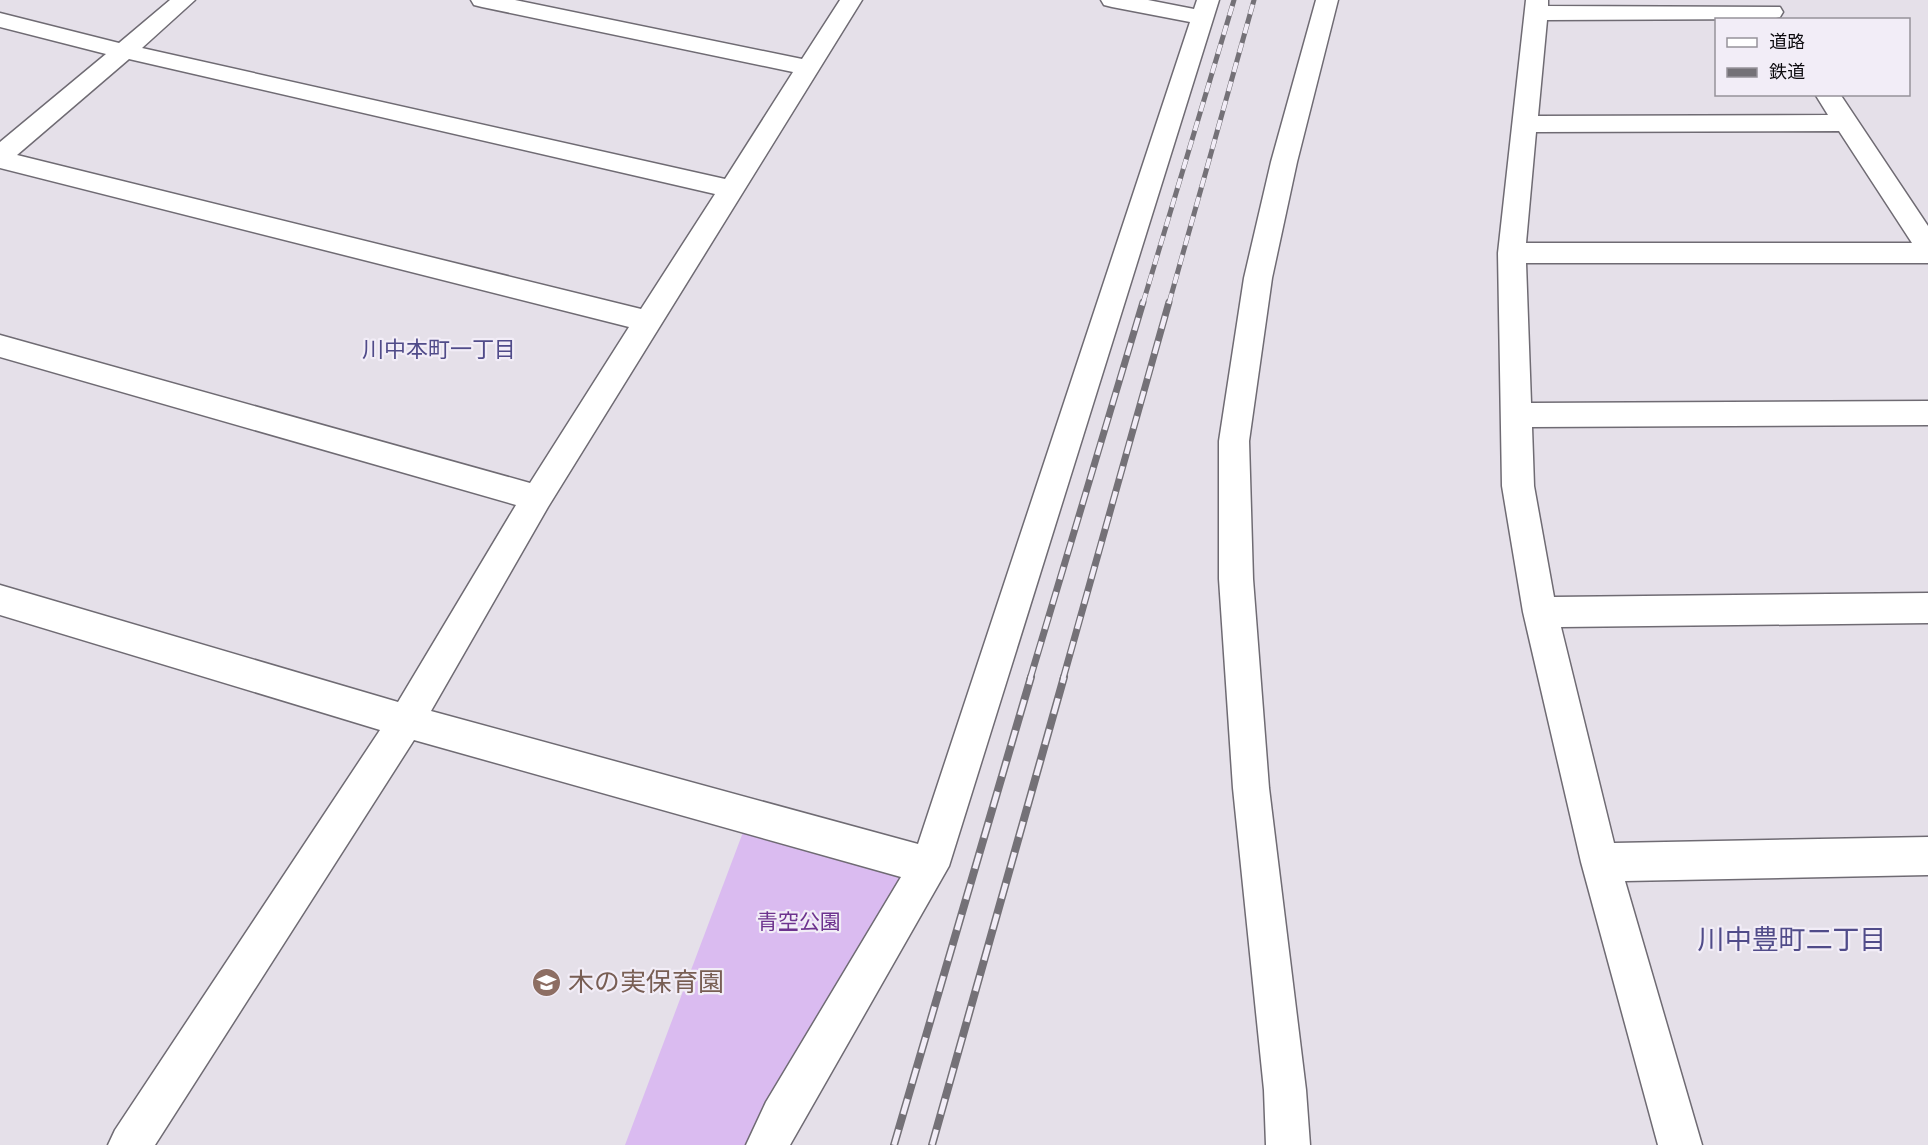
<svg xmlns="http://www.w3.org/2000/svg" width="1928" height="1145" viewBox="0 0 1928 1145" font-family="Barlow,'Noto Sans JP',sans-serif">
<rect width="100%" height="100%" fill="#e5e0e9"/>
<path fill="#dabbf0" d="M748,819L930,866L768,1145H625Z"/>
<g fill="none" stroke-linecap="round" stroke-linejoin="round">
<defs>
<g id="street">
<path d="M170,0H195L142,48L725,179L793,72L482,7L474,5L471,0H515L802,59L840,0H862L548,507L431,711L918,844L1190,22L1112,7L1104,5L1101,0H1148L1194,9L1197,0H1219L949,866L790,1145H746L766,1102L901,877L414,740L155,1145H108L115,1130L380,730L0,615V585L398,702L516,505L0,357V335L530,483L629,327L0,168V142L106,54L0,27V13L119,43ZM129,59L715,194L641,309L17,155Z"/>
<path d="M1526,0H1548V6L1780,7L1783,12L1780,17L1772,19L1547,20L1538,116L1828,115L1815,94H1840L1928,226V263H1526L1531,403L1928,401V425L1532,427L1534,486L1554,597L1928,593V623L1561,627L1614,843L1928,837V875L1625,881L1702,1145H1658L1581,862L1523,612L1502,486L1498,253ZM1839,131L1912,243H1526L1536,132Z"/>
</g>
<path id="secondary" d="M1316,0H1338L1297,162L1272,278L1249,441L1253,579L1269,788L1306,1090L1310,1145H1266L1264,1090L1233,788L1219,579V441L1244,278L1271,162Z"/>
</defs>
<use href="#street" stroke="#6f6b73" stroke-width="3"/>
<use href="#secondary" stroke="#6f6b73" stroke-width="3"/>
<use href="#street" fill="#fff" fill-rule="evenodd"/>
<use href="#secondary" fill="#fff" fill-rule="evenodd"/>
<defs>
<g id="rail-far2">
<path d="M1143,303L1234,0"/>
<path d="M1169,303L1254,0"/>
</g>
<g id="rail-far1">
<path d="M1030,679L1143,302"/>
<path d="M1063,679L1169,302"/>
</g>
<g id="rail">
<path d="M894,1145L1031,677"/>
<path d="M932,1145L1064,677"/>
</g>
</defs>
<use href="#rail-far2" stroke="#747177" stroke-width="5"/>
<use href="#rail-far1" stroke="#747177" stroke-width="7"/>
<use href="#rail" stroke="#747177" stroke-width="8"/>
<use href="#rail-far2" stroke="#f2edf7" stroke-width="4" stroke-dasharray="10" stroke-linecap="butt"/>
<use href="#rail-far1" stroke="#f2edf7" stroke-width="4.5" stroke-dasharray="13" stroke-linecap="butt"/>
<use href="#rail" stroke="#f2edf7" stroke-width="5" stroke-dasharray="16" stroke-linecap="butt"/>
</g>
<defs>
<symbol id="school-disc" viewBox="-11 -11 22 22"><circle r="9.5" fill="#8d6e63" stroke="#f2edf7"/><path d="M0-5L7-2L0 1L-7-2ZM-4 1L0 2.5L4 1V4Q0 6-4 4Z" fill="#fff"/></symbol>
</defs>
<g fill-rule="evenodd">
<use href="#school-disc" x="530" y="966" width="33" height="33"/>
</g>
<g text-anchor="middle" stroke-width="4.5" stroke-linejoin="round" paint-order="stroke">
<g font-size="21" fill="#6d338e" stroke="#f2edf7">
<text x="799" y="929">青空公園</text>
</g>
<g font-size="22" fill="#504b89" stroke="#f2edf7">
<text x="439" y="357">川中本町一丁目</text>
</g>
<g font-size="26" fill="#785e54" stroke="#f2edf7" text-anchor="start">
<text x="568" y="991">木の実保育園</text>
</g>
<g font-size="27" fill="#504b89" stroke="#f2edf7">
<text x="1792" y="949">川中豊町二丁目</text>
</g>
</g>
<rect x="1715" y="18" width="195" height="78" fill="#f2edf7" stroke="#96929a" stroke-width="1.5"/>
<rect x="1727" y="38" width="30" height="9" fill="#ffffff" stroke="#96929a" stroke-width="1.5"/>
<text x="1769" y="48" font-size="18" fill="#0c0a0e">道路</text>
<rect x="1727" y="68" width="30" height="9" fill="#747177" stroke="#96929a" stroke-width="1.5"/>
<text x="1769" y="78" font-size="18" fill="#0c0a0e">鉄道</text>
</svg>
